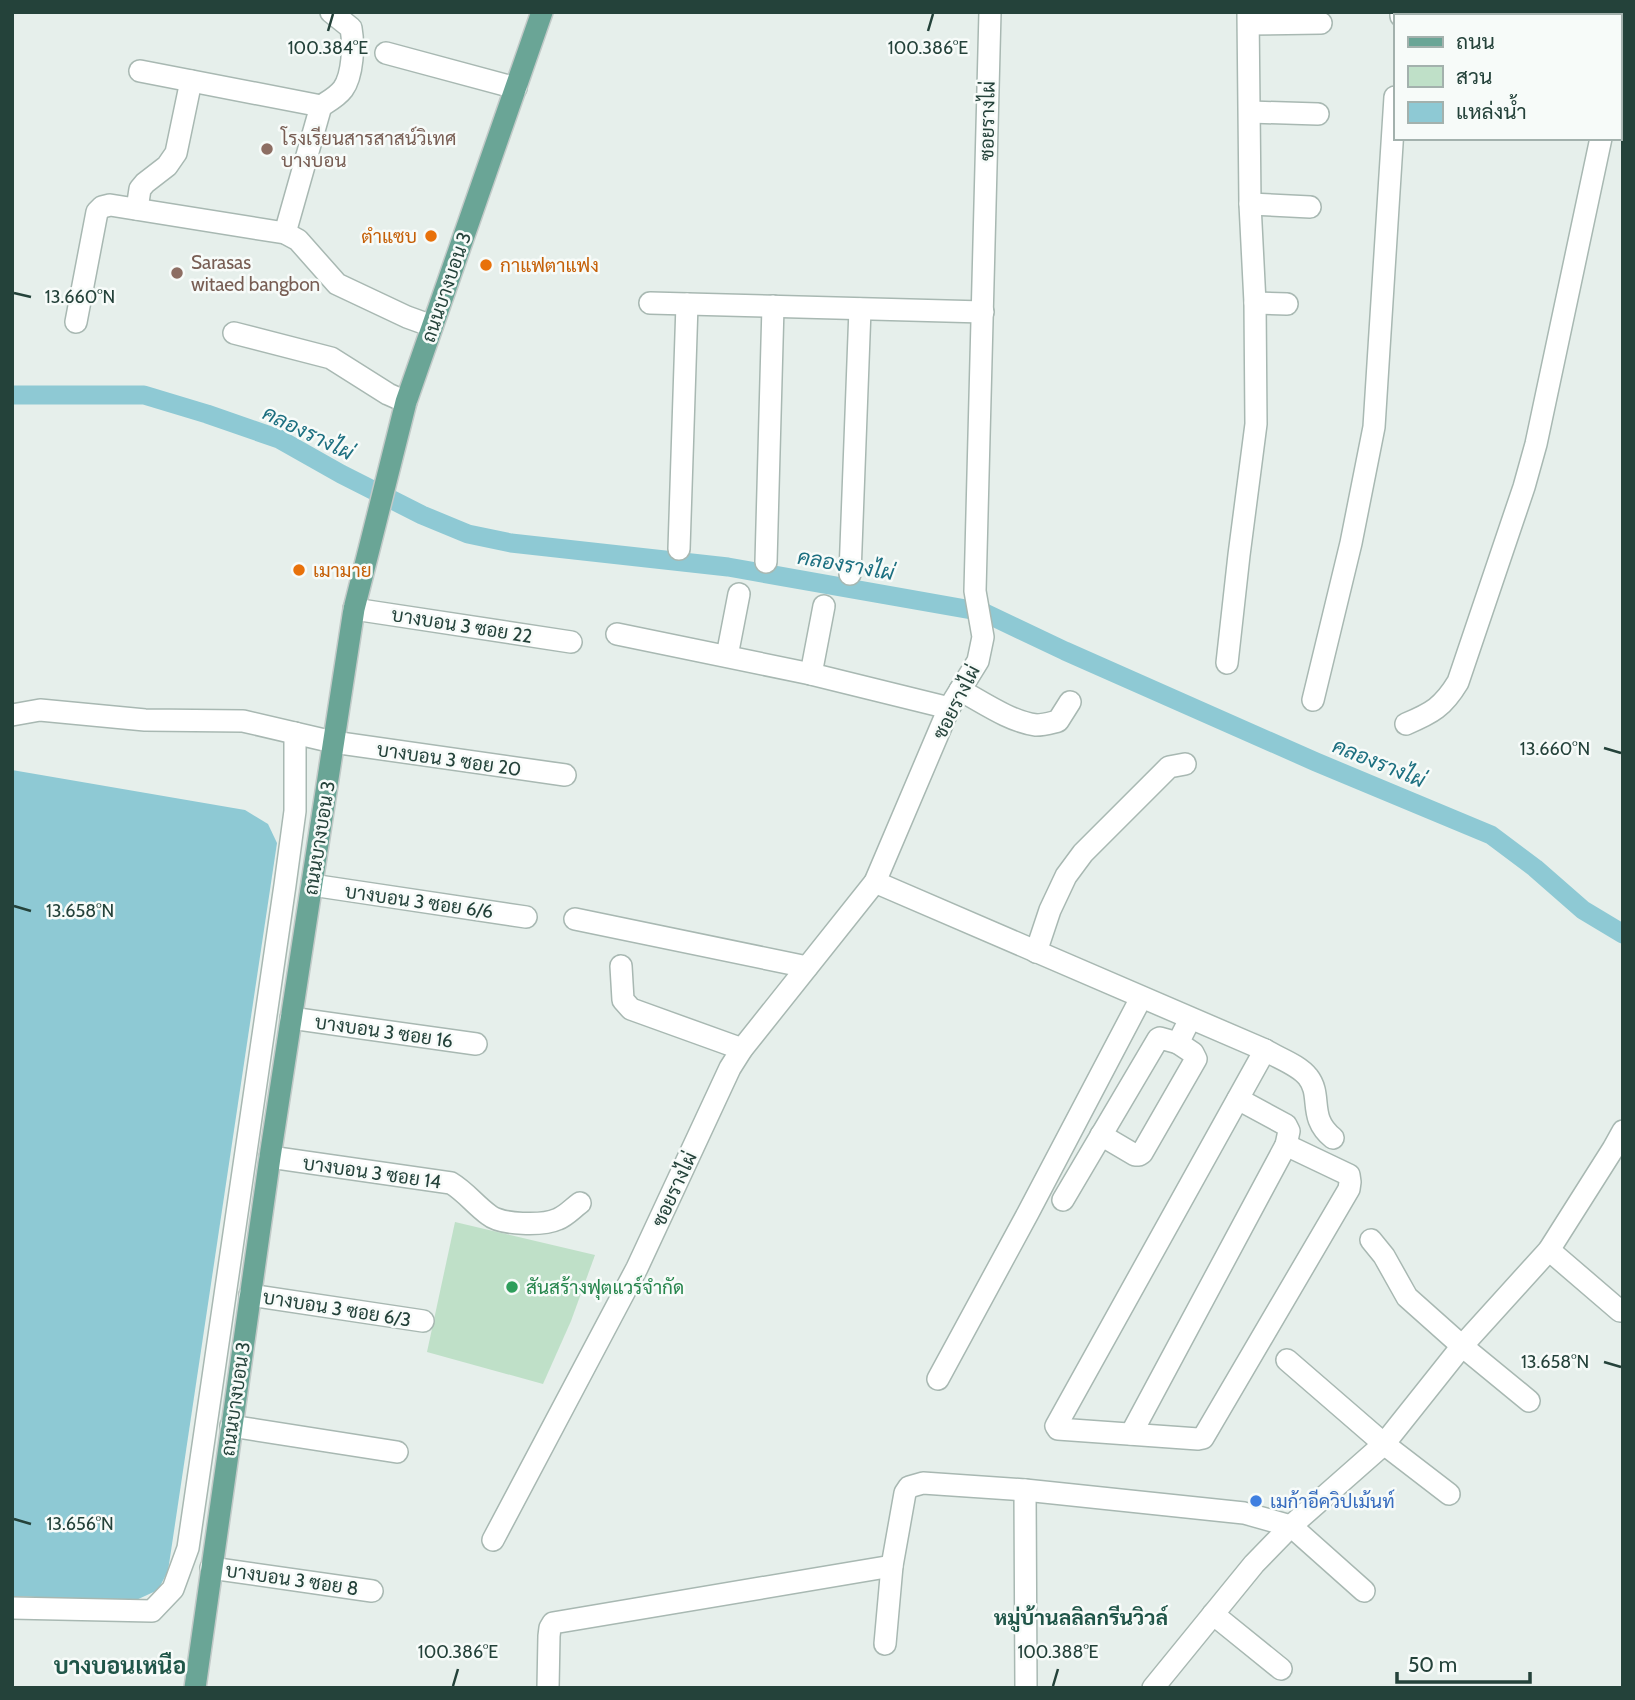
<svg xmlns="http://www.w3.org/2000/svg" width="1635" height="1700" viewBox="0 0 1635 1700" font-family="Cabin,Sarabun,sans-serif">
<rect width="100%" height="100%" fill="#e6efeb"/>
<path fill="#bfe0c8" d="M455,1222L595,1255L571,1321L543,1384L427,1352Z"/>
<path fill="#8ec9d4" d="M12,770L245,810L268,824L277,843L168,1571L158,1590L134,1601L12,1596Z"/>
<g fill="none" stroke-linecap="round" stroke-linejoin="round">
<path stroke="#8ec9d4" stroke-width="19" d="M12,395H144L207,414L279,439L341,474L422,515L468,534L511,543L728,567L983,612L1065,651L1316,762L1491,835L1535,868L1583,910L1623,934"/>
<defs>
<g id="minor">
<path d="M1401,16V12"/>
<path d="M1614,16L1615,12"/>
<path d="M1249,24L1321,23"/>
<path d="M386,53L516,88"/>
<path d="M140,71L321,106"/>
<path d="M1619,106H1623"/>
<path d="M1250,112L1318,114"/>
<path d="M1250,204L1310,207"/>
<path d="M137,209L140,189L145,183L167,166L176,153L191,81"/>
<path d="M285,233L321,106C329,101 337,97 343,89C353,75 354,45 351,28L331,12"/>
<path d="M650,303L983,312"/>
<path d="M1255,303L1287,304"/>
<path d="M76,322L97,212L102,207L110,205L285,233L298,240L337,284L407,317L432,326"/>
<path d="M234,333L331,358L388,394L406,402"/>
<path d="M679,549L687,304"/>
<path d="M766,562L773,306"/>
<path d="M850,574L860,309"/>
<path d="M354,609L571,642"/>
<path d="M617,634L811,674L949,708"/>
<path d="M727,656L739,594"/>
<path d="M1227,663L1239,555L1256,424L1255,303L1250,204L1248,12"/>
<path d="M811,674L824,606"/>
<path d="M960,690C982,702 1011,722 1036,725C1044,725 1050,723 1058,721L1070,702"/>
<path d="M1313,700L1351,543L1374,427L1395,97"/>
<path d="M12,715L40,710L145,720L243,721L333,742L565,775"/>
<path d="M1406,724C1432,713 1443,707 1458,682L1524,487L1536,444L1601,138"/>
<path d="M875,882L1265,1050C1278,1058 1299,1065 1308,1077C1323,1096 1307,1117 1333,1138"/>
<path d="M312,885L526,917"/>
<path d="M575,919L807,967"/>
<path d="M1036,952L1050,910L1066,876L1083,853L1169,767L1185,764"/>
<path d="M621,966L623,1000L631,1009L742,1049"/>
<path d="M291,1018L476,1044"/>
<path d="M1265,1050L1056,1426L1058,1429L1198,1439L1203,1438L1349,1189L1350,1182L1349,1175L1286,1145"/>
<path d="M1101,1135L1135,1155H1139L1142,1153L1196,1059L1193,1053L1178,1043"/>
<path d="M270,1157L451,1183C466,1192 475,1205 489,1215C501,1225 543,1226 558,1219C566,1216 573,1208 580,1203"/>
<path d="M1063,1200L1158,1039L1160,1038L1178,1043L1190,1019"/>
<path d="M1371,1240L1384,1256L1407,1297L1462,1346L1529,1401"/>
<path d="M1549,1250L1620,1311"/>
<path d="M250,1295L423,1321"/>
<path d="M1287,1360L1384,1444L1449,1494"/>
<path d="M938,1379L1028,1213L1141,998"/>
<path d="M231,1426L397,1452"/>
<path d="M1131,1434L1286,1145L1289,1131L1286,1125L1238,1099"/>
<path d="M1025,1490L1026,1688"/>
<path d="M493,1540L637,1268L730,1068L742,1049L875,882L949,708L978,661L983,637L975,591L990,12"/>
<path d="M211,1568L372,1591"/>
<path d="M12,1608L152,1611L173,1589L188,1548L285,885L295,811V733"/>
<path d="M1213,1614L1281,1669"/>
<path d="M885,1644L892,1566"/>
<path d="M548,1688L549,1636L550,1628L553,1623L892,1566L905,1493L909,1487L923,1483L1025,1490L1244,1513L1291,1526L1364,1591"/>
<path d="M1153,1688L1254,1564L1291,1526L1384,1444L1462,1346L1549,1250L1613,1149L1623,1131"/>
</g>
<path id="major" d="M195,1688L270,1157L354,609L406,402L542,12"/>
</defs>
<use href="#minor" stroke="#a8b8b2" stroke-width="24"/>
<use href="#major" stroke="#c2cac8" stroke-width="24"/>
<use href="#minor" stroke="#fff" stroke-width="21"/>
<use href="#major" stroke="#6aa596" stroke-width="21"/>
</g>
<path fill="none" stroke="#24423a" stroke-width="2.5" d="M328,31L333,14M928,31L933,14M14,293L31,297M1604,748L1621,753M14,906L31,911M1604,1362L1621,1367M14,1519L31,1524M453,1686L458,1669M1053,1686L1058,1669"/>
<g fill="#8d6e63" stroke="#f7fbf9" stroke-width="2.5">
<circle cx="267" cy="149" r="7"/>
<circle cx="177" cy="273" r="7"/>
</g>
<g fill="#e8710a" stroke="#f7fbf9" stroke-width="2.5">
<circle cx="431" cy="236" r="7"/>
<circle cx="486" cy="265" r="7"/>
<circle cx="299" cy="570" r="7"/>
</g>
<circle fill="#2e9e5b" stroke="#f7fbf9" stroke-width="2.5" cx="512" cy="1287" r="7"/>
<circle fill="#3f7fe0" stroke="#f7fbf9" stroke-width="2.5" cx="1256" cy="1501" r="7"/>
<g text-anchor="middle" stroke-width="5" stroke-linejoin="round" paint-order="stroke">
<g font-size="19" fill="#24423a" stroke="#f7fbf9">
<text transform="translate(987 121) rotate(-89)" y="7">ซอยรางไผ่</text>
<text transform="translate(446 287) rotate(-71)" y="7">ถนนบางบอน 3</text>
<text transform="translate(462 625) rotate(9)" y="7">บางบอน 3 ซอย 22</text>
<text transform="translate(956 702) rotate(-63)" y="7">ซอยรางไผ่</text>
<text transform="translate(449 759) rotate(8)" y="7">บางบอน 3 ซอย 20</text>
<text transform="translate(319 838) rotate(-81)" y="7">ถนนบางบอน 3</text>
<text transform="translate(419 901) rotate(8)" y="7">บางบอน 3 ซอย 6/6</text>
<text transform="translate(384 1031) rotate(8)" y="7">บางบอน 3 ซอย 16</text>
<text transform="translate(372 1172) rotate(8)" y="7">บางบอน 3 ซอย 14</text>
<text transform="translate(674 1189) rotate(-65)" y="7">ซอยรางไผ่</text>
<text transform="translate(337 1308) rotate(9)" y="7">บางบอน 3 ซอย 6/3</text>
<text transform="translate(235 1399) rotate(-82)" y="7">ถนนบางบอน 3</text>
<text transform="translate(292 1579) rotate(8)" y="7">บางบอน 3 ซอย 8</text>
</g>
<g font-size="19" fill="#785e54" stroke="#f7fbf9" text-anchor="start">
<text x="281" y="145">โรงเรียนสารสาสน์วิเทศ<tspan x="281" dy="22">บางบอน</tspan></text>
<text x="191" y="269">Sarasas<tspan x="191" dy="22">witaed bangbon</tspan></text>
</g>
<g font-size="19" fill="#c56008" stroke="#f7fbf9" text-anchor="start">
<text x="417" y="243" text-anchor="end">ตำแซบ</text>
<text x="500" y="272">กาแฟตาแฟง</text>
<text x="313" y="577">เมามาย</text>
</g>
<g font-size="19" fill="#27864d" stroke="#f7fbf9" text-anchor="start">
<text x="526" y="1294">สันสร้างฟุตแวร์จำกัด</text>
</g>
<g font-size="19" fill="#366cbe" stroke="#f7fbf9" text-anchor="start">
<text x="1270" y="1508">เมก้าอีควิปเม้นท์</text>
</g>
<g font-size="21" font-style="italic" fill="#1c6f80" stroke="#f7fbf9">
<text transform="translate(308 433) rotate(26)" y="7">คลองรางไผ่</text>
<text transform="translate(846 565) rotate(10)" y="7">คลองรางไผ่</text>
<text transform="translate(1379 763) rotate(22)" y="7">คลองรางไผ่</text>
</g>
<g font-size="21" font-weight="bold" fill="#1f5548" stroke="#f7fbf9">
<text x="1081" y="1625">หมู่บ้านลลิลกรีนวิวล์</text>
</g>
<g font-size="23" font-weight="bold" fill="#1f5548" stroke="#f7fbf9">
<text x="120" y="1674">บางบอนเหนือ</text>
</g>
</g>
<g font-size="18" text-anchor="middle" fill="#24423a" stroke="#f7fbf9" stroke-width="5" stroke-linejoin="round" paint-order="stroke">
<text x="328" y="54">100.384°E</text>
<text x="928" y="54">100.386°E</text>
<text x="80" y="303">13.660°N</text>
<text x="1555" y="755">13.660°N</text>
<text x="80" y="917">13.658°N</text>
<text x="1555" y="1368">13.658°N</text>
<text x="80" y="1530">13.656°N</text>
<text x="458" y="1658">100.386°E</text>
<text x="1058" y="1658">100.388°E</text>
</g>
<rect width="1635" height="1700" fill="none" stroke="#24423a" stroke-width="28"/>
<rect x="1394" y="14" width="228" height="126" fill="#f7fbf9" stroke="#a3b1ad" stroke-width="2"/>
<rect x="1408" y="37" width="35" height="10" fill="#6aa596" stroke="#a3b1ad" stroke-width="2"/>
<text x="1456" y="49" font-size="21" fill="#24423a">ถนน</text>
<rect x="1408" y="66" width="35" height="21" fill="#bfe0c8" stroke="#a3b1ad" stroke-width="2"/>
<text x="1456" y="84" font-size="21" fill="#24423a">สวน</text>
<rect x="1408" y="102" width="35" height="21" fill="#8ec9d4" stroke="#a3b1ad" stroke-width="2"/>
<text x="1456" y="119" font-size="21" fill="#24423a">แหล่งน้ำ</text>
<path d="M1397 1672v10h133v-10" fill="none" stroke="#24423a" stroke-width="3.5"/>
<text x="1408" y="1672" font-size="21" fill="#24423a" stroke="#f7fbf9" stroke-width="5" paint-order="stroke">50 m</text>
</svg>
